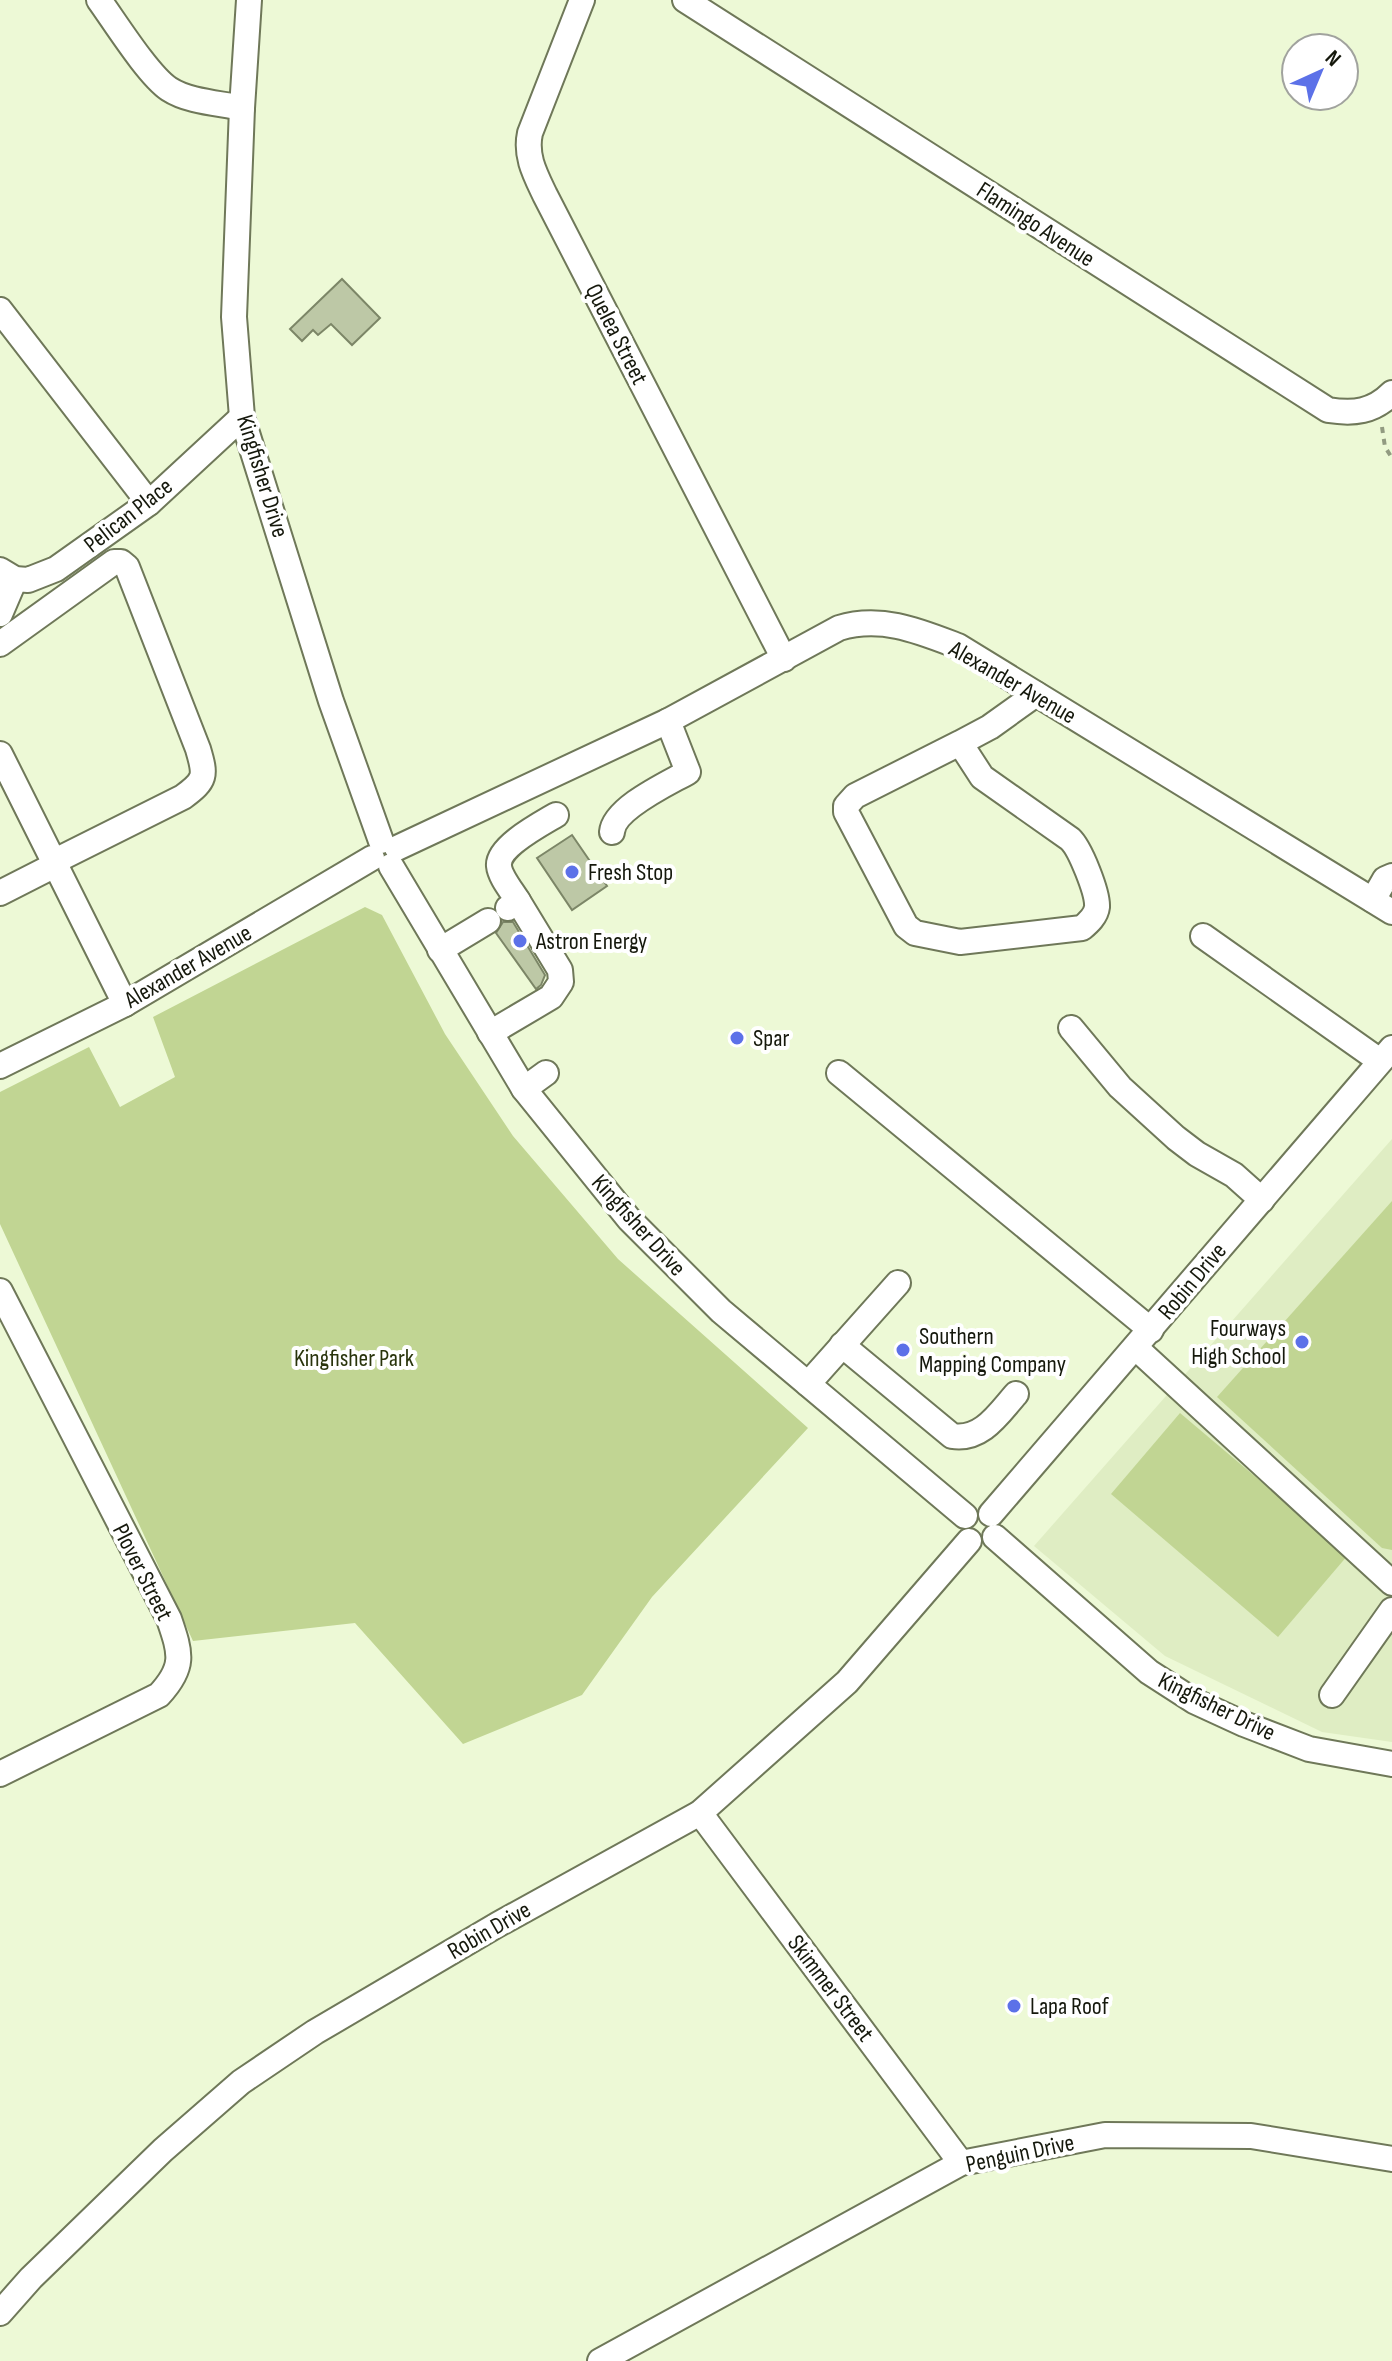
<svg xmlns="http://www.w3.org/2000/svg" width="1392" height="2361" viewBox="0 0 1392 2361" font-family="'Sofia Sans Condensed',sans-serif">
<rect width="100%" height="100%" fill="#edf9d6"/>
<path fill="#dfedc3" d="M1392,1139V1742L1322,1732L1165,1656L1034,1546Z"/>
<g fill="#c1d593">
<path d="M365,907L382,915L445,1034L513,1136L618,1259L808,1428L652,1597L582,1695L463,1744L355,1623L193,1641L0,1224V1092L89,1047L120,1107L175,1077L153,1017Z"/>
<path d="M1392,1201V1550L1382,1548L1217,1397Z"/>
<path d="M1180,1413L1348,1555L1278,1637L1111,1494Z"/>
</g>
<g fill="#bdc8a6" stroke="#7c8667" stroke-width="2">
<path d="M342,279L380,318L352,345L331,324L318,335L313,330L302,341L290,329Z"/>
<path d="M572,835L607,886L572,910L537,858Z"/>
<path d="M503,922H513L545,975L541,985L536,989L496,933Z"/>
</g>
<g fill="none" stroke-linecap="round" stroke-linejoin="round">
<defs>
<g id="minor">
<path d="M99,0C115,22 148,75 169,89C189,102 219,103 242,108"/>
<path d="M249,0L242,108L234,317L242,417L331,701L381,841"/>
<path d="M582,0L530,133C525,156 535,174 545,195L784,659"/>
<path d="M685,0L1328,410C1354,414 1373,412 1392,393"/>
<path d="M0,310L149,503"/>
<path d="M0,570L15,579L28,580L56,569L149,503L242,417"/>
<path d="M0,614L15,579"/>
<path d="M0,644L114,562H121L127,567L198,749C206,776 206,780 183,797L53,862"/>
<path d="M960,743L855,796L846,806V812L906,926L915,933L960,942L1082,928C1088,923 1096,916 1097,907C1098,893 1080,848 1070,839L982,777L960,743L990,727L1036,694"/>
<path d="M0,754L125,1004"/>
<path d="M612,832C614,808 667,784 688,772L668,721"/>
<path d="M397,848L668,721L839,628C881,615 919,631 958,646L1392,912"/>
<path d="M391,866L524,1089L629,1219L721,1311L965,1516"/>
<path d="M0,893L55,865"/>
<path d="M1373,900L1385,879L1392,876"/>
<path d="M508,908L518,901C512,891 500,877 499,866C497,847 541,824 556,815"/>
<path d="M1203,936L1380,1061"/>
<path d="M440,950L488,921"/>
<path d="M1071,1028L1120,1087L1176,1138L1197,1154L1234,1175L1262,1200"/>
<path d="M490,1033L551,997L561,982L560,970L518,901"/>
<path d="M0,1066L125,1004L372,858"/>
<path d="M839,1073L1151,1330"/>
<path d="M524,1089L546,1073"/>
<path d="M0,1291L169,1619C181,1654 185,1667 159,1695L0,1774"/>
<path d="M842,1345L952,1436C982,1441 999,1413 1016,1394"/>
<path d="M1136,1348L1392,1583"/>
<path d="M808,1384L898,1283"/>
<path d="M991,1514L1392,1048"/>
<path d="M995,1537L1149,1672L1194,1701L1244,1724L1309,1749L1392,1764"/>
<path d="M1332,1695L1392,1610"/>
<path d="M700,1813L961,2163"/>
<path d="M0,2313L31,2278L163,2150L241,2082L315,2032L497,1925L700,1813L847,1682L969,1541"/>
<path d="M600,2361L961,2163L1105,2135L1251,2136L1392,2159"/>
</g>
</defs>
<use href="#minor" stroke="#6f7859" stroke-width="28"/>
<path stroke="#929b81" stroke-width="4" stroke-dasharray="6 6" stroke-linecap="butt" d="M1382,427L1385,447L1392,458"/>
<use href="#minor" stroke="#fff" stroke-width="24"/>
</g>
<g fill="#5c71e8" stroke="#fff" stroke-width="3">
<circle cx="572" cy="872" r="8"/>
<circle cx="520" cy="941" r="8"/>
<circle cx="737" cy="1038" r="8"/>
<circle cx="1302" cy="1342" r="8"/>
<circle cx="903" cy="1350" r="8"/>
<circle cx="1014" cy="2006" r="8"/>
</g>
<g text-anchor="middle" stroke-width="8" stroke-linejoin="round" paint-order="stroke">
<g font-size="24" fill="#15180c" stroke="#fff">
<text transform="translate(1036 224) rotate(33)" y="8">Flamingo Avenue</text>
<text transform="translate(617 334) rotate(63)" y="8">Quelea Street</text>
<text transform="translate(263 476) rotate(73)" y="8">Kingfisher Drive</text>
<text transform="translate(128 515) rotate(-38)" y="8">Pelican Place</text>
<text transform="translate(1013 682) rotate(30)" y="8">Alexander Avenue</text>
<text transform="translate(188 966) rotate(-30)" y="8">Alexander Avenue</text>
<text transform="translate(639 1225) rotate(48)" y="8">Kingfisher Drive</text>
<text transform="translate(1192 1281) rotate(-50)" y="8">Robin Drive</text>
<text transform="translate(143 1572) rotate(63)" y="8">Plover Street</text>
<text transform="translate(1217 1706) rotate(26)" y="8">Kingfisher Drive</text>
<text transform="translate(489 1930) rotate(-30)" y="8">Robin Drive</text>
<text transform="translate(831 1988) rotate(53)" y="8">Skimmer Street</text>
<text transform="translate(1020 2153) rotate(-12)" y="8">Penguin Drive</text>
</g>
<g font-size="24" fill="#15180c" stroke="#fff" text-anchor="start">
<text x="588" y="880">Fresh Stop</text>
<text x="536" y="949">Astron Energy</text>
<text x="753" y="1046">Spar</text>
<text x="1286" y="1336" text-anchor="end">Fourways<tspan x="1286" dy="28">High School</tspan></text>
<text x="919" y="1344">Southern<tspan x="919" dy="28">Mapping Company</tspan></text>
<text x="1030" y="2014">Lapa Roof</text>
</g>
<g font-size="24" fill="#29340c" stroke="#fff">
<text x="354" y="1366">Kingfisher Park</text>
</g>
</g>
<g transform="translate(1320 72) rotate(44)"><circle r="38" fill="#ffffff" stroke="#a1a39e" stroke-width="2"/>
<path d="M0-6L14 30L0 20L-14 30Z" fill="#5c71e8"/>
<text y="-12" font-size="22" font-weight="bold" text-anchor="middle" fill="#15180c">N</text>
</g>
</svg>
